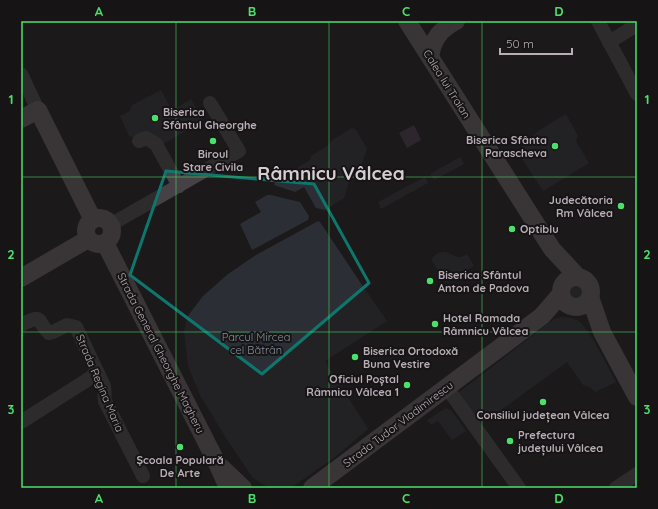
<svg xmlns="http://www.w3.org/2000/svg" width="658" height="509" viewBox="0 0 658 509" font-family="Quicksand,sans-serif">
<rect width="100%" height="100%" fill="#1b191a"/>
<g fill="#2b2e34">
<path d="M161,90L172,111L191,99L203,121L160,146L129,136L120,116L130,111L132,105Z"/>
<path d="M566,114L578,136L576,141L589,163L543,191L519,154C519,140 555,121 566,114Z"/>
<path d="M352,128L356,130L367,149L361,166L352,172L344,198L325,210L316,208L304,187L295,192L274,185L275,181L310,160L311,156L329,145L331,141Z"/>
<path d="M460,157L464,164L434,180L430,174Z"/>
<path d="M425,177L428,183L381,209L378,202Z"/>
<path d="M267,195H271L300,202L309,216L308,220L252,250L240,224L261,212L255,202Z"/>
<path d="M318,221L320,222L360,282L387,321L325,361L368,429L335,457L295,485L288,488H269L253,478L226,438L200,395L188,366L184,332L187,317L203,296L228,274L256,255Z"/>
<path d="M442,252C455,252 454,262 467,254L474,266L446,283L431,259L438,253Z"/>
<circle cx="576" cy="292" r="10"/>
<path d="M561,317C566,317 572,318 577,320C589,327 608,368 616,382L595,392L591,388L583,385L567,362L490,418L484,411L475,417L458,393L554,319Z"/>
<path d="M446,408L451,410L466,431L452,440L438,421L431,425L427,420Z"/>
</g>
<path fill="#443545" d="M414,125L421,140L407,148L399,133Z"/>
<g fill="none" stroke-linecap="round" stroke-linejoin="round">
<g stroke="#464145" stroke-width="14">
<path d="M598,21L637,94"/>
<path d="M609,42L637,25"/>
<path d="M21,74L38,110"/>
<path d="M139,141L146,138L156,144L179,186"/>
<path d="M110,225L239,151L210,103"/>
<path d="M21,325C45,313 35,320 49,333L53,332L67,325L76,327L104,386C105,391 104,395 105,401L143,476"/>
<path d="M447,388L519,488"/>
<path d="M21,422L98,373"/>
<path d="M616,488L637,474"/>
</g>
<g stroke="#5e575c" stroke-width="18">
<path d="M407,21L552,249L578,277"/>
<path d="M430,57C433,38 440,30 456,21"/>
<path d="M21,119L38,110L93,220"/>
<circle cx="99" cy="231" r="13"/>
<path d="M105,243L217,463L228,488"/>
<circle cx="576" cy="292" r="15"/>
<path d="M21,278L88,239"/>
<path d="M590,297L602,332L637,397"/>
<path d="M222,468L243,488"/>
<path d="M312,488L542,316L561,294"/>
</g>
</g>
<path d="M0 0H658V509H0ZM166,171L314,184L369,283L262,374L130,275Z" fill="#1b191a" fill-opacity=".55" fill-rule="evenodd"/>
<path fill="none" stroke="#0f766e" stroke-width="3" stroke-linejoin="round" d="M166,171L314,184L369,283L262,374L130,275Z"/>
<path fill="none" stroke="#4ddf6b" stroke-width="1" stroke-opacity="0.55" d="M176,21V488M329,21V488M482,21V488M21,177H637M21,332H637"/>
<g fill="#4ddf6b" stroke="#161415" stroke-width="1.5">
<circle cx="155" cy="118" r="4"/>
<circle cx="213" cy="141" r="4"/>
<circle cx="555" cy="146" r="4"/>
<circle cx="621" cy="206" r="4"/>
<circle cx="512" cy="229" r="4"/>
<circle cx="430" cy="281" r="4"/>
<circle cx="435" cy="324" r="4"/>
<circle cx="355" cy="357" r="4"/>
<circle cx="407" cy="385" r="4"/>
<circle cx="543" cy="402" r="4"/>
<circle cx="510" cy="441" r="4"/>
<circle cx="180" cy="447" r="4"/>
</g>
<g text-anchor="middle" stroke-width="4" stroke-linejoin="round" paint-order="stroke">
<g font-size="11" fill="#b9adb6" stroke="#161415">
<text transform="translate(447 84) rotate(58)" y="4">Calea lui Traian</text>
<text transform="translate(161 353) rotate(63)" y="4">Strada General Gheorghe Magheru</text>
<text transform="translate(100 383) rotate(67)" y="4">Strada Regina Maria</text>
<text transform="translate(398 424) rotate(-37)" y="4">Strada Tudor Vladimirescu</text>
</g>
<g font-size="11" font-weight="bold" fill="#b9adb6" stroke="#161415" text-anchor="start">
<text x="163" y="116">Biserica<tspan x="163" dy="13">Sfântul Gheorghe</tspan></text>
<text x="547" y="144" text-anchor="end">Biserica Sfânta<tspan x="547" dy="13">Parascheva</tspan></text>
<text x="213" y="158" text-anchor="middle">Biroul<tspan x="213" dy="13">Stare Civila</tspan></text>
<text x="613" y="204" text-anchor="end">Judecătoria<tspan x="613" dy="13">Rm Vâlcea</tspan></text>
<text x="520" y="233">Optiblu</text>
<text x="438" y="279">Biserica Sfântul<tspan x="438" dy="13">Anton de Padova</tspan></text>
<text x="443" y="322">Hotel Ramada<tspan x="443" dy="13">Râmnicu Vâlcea</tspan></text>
<text x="363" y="355">Biserica Ortodoxă<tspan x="363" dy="13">Buna Vestire</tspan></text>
<text x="399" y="383" text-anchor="end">Oficiul Poștal<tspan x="399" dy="13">Râmnicu Vâlcea 1</tspan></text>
<text x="543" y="419" text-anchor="middle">Consiliul județean Vâlcea</text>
<text x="518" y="439">Prefectura<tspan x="518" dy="13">județului Vâlcea</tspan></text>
<text x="180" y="464" text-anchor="middle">Școala Populară<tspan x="180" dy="13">De Arte</tspan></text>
</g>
<g font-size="11" fill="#8691a2" stroke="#161415">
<text x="256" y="341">Parcul Mircea<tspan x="256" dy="13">cel Bătrân</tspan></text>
</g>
<g font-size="19" font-weight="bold" fill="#d6cdd3" stroke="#161415">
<text x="331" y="180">Râmnicu Vâlcea</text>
</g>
</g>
<rect width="658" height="509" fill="none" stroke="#161415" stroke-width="44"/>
<path d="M500 48v6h72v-6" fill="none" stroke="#b9adb6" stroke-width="2"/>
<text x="506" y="48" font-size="12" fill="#b9adb6" stroke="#161415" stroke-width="3" paint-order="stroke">50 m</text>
<rect x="22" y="22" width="614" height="465" fill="none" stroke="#4ddf6b" stroke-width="1.5"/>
<g font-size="13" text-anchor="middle" font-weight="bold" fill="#4ddf6b">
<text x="99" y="16">A</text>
<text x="252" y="16">B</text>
<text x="406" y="16">C</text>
<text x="559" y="16">D</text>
<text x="11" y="104">1</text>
<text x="647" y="104">1</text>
<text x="11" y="259">2</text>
<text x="647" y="259">2</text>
<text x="11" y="414">3</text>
<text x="647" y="414">3</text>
<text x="99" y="503">A</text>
<text x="252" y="503">B</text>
<text x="406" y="503">C</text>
<text x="559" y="503">D</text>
</g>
</svg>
